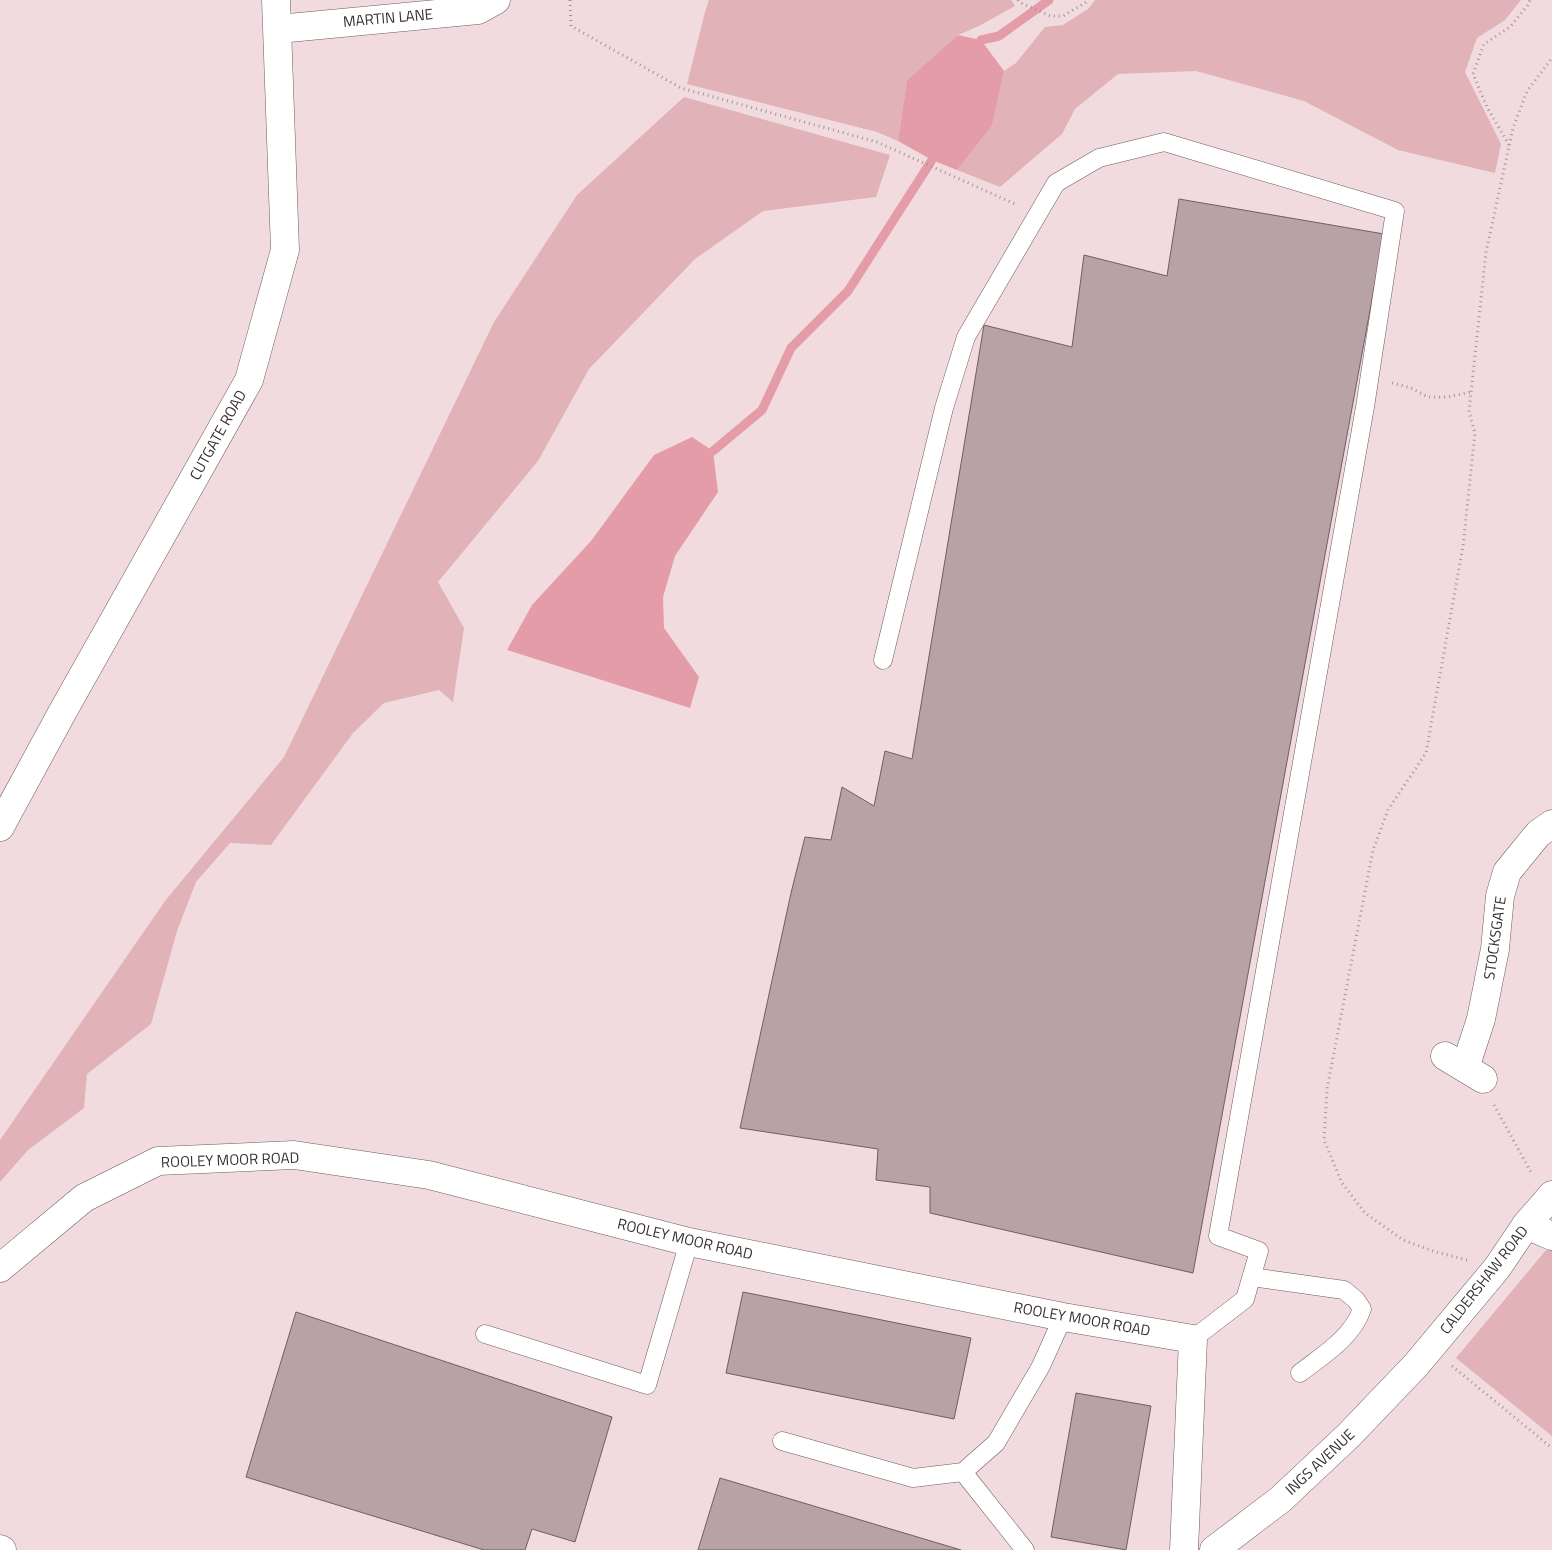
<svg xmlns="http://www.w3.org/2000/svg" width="1552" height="1550" viewBox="0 0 1552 1550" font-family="'Titillium Web',sans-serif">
<rect width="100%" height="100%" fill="#f1dbde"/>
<g fill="#e1b2b8">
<path d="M709,0H1011L1015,6L979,26L958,35L907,80L898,141L877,132L687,84L705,12Z"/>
<path d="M1095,0H1521L1505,20L1477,38L1465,72L1501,144L1495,173L1398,150L1304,101L1196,71L1118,74L1075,109L1062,134L1000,187L957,170L992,126L1004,71L1016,63L1045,27L1063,25L1088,9Z"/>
<path d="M684,97L890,155L876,197L763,211L695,259L589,369L538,461L438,582L464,628L453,702L439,690L384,703L353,733L271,845L230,843L196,882L177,931L151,1024L87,1074L84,1108L28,1150L0,1182V1140L165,901L284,757L494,322L577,195Z"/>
<path d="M1546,1250H1552V1436L1456,1358Z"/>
</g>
<g fill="#e49da8">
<path d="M958,35L981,40L1004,71L992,126L957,170L932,160L898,141L907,80Z"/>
<path d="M692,437L713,451L718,492L675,556L663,597L664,628L699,677L690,708L507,650L532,605L591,541L654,455Z"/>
</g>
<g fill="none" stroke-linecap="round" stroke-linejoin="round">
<g stroke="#e49da8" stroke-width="9">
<path d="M981,40L999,36L1049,0"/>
<path d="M713,451L762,410L791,348L848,291L932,160"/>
</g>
</g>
<g fill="#b7a2a5" stroke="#715e61">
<path d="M1179,199L1384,234L1193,1273L930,1213V1187L876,1180L878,1149L740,1128L791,893L805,837L831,840L842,787L874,806L885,751L912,759L984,325L1072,347L1084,255L1167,276Z"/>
<path d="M743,1292L971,1338L954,1419L726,1373Z"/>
<path d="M296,1312L612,1417L575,1542L532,1529L525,1550H484L246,1477Z"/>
<path d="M1076,1393L1151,1406L1126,1550L1051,1537Z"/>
<path d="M720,1478L961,1550H698Z"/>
</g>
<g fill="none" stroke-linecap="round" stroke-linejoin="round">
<defs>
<g id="service">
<path d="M883,660L944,408L966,337L1056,183L1099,158L1164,142L1395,211L1365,407L1218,1236L1259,1251L1245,1299L1193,1339"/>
<path d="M1252,1277L1344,1290L1356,1300L1362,1309C1352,1338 1323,1355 1300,1373"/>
<path d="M485,1334L647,1385L689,1242"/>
<path d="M782,1441L913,1478L963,1472L996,1443L1041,1366L1063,1317"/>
<path d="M963,1472L1025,1550"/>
</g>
<g id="minor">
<path d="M278,29L478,10L496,0"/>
<path d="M0,827L63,711L249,380L285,250L276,0"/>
<path d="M1445,1056L1483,1079"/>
<path d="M1465,1068L1481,1019L1495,949L1500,896L1507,872L1538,834L1552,824"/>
<path d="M1526,1225L1552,1236"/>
<path d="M0,1268L84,1198L158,1161L294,1155L429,1175L689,1242L1063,1317L1193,1339L1184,1550"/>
<path d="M0,1549L2,1550"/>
<path d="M1214,1550L1281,1499L1349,1435L1416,1365L1497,1268L1526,1225L1552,1195"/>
</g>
</defs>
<use href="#service" stroke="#6e5b5d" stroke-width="19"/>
<use href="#minor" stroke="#6e5b5d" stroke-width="29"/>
<g stroke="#a49396" stroke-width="3" stroke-dasharray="1 4" stroke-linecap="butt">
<path d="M570,0L571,26L681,88L877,142L1015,204"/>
<path d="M1018,0L1019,2L1050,16H1063L1085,3L1088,0"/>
<path d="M1509,145L1487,107L1473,74L1484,44L1510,27L1528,5L1530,0"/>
<path d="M1392,383L1411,388L1428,397H1448L1471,392"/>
<path d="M1494,1105L1532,1174"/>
<path d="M1467,1260L1436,1252L1403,1240L1365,1213L1342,1183L1324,1140L1327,1089L1373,850L1388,810L1426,753L1463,546L1475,433L1469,412L1486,252L1513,128L1527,91L1552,58"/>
<path d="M1452,1366L1552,1448"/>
</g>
<use href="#service" stroke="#fff" stroke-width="18"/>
<use href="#minor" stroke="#fff" stroke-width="28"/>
</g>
<g text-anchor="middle" stroke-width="5" stroke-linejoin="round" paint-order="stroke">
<g font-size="15" fill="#393031" stroke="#fff">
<text transform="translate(388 18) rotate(-5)" y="5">MARTIN LANE</text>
<text transform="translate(218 435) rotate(-61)" y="5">CUTGATE ROAD</text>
<text transform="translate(1495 938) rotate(-82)" y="5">STOCKSGATE</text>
<text transform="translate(230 1160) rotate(-2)" y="5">ROOLEY MOOR ROAD</text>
<text transform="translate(685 1239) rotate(13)" y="5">ROOLEY MOOR ROAD</text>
<text transform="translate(1484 1280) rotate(-52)" y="5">CALDERSHAW ROAD</text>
<text transform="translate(1082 1319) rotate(10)" y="5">ROOLEY MOOR ROAD</text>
<text transform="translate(1320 1462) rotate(-43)" y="5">INGS AVENUE</text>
</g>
</g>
</svg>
